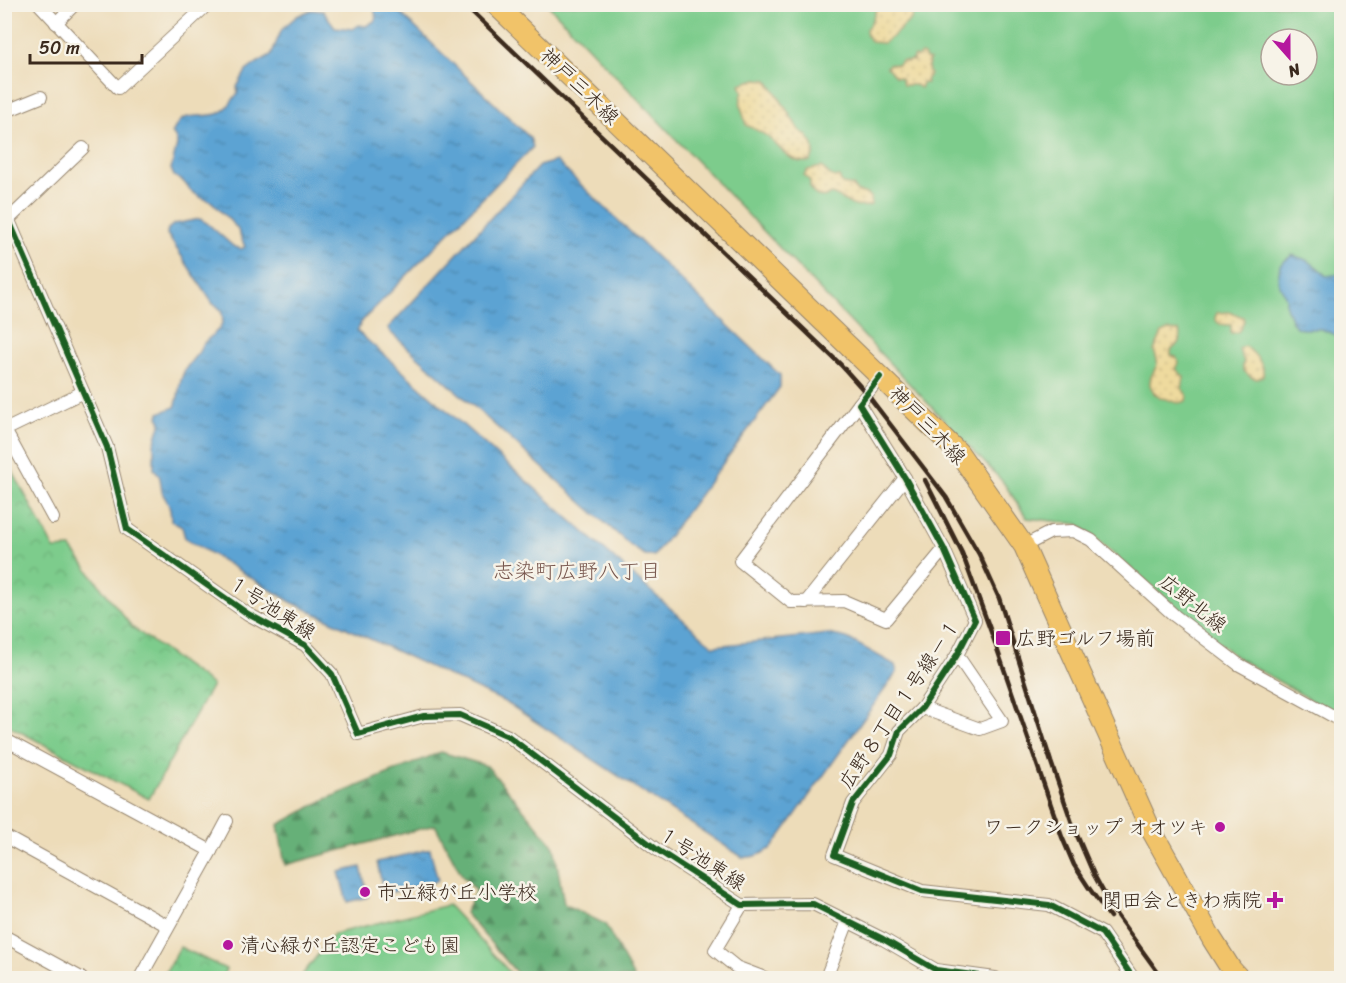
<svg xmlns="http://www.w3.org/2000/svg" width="1346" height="983" viewBox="0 0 1346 983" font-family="Sriracha,'Klee One',sans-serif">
<defs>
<pattern id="forest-firs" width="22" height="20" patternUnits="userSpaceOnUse" patternTransform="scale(1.5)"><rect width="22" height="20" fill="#66b078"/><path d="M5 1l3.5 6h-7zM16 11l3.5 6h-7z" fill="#558f62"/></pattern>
<pattern id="sand-dots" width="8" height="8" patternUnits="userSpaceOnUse" patternTransform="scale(1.5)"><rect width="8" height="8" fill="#eeda9e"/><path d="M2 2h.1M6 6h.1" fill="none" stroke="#cdbb88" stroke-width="1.8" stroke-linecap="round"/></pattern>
<pattern id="park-crowns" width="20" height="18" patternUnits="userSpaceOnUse" patternTransform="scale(1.5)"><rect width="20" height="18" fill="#7dcc8c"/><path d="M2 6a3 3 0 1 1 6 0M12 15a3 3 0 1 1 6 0" fill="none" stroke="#6daf78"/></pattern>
<pattern id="water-ripples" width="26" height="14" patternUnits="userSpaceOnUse" patternTransform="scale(1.5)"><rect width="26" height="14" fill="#5ca3d3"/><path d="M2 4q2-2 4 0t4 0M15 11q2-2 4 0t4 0" fill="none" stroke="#4d85ab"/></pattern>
</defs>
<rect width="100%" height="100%" fill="#f7f3e8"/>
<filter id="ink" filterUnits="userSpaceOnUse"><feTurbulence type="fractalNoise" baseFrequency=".0167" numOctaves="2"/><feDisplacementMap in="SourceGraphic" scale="12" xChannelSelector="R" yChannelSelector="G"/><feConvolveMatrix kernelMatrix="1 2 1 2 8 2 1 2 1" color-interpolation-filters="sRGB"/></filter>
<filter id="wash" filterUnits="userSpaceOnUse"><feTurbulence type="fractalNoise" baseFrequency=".008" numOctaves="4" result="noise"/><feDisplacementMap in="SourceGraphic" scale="24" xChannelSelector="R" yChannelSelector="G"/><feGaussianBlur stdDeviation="1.35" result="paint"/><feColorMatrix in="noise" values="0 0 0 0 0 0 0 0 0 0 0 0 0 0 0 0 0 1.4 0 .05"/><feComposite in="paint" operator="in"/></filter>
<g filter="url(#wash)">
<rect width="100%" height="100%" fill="#eddcb9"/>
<g fill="#7dcc8c" stroke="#5c7b55" stroke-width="1.5" fill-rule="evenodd">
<path d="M548,5H1341V717L1236,657L1078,524L1027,518L1003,482ZM1271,39H1307V75H1271Z"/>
<path d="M448,905L515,978H300L334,934Z"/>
</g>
<path fill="url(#forest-firs)" stroke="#506d4b" stroke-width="1.5" d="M441,752L487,766L554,846L564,904L605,924L634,978H521L465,913L476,890L463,877L435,825L285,865L278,825L324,800Z"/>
<g fill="url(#sand-dots)" stroke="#94825e" stroke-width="1.5">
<path d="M914,5L915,6L911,19L892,37L883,43L872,42L867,36L866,29C873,23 874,13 878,5Z"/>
<path d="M921,54L924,55L926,59L930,60L928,62L929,65L927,67L929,69L928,72L930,74L926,80L927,83H922L920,88L915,85H903L901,78L895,76L887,67L889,64L898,65L901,61H906L907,62L911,60L913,61V57L914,56L917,57Z"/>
<path d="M757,79L767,80L775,91L799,130L807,136L813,145L814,154L810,161C792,166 781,148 768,137C762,132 754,129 746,125C744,113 737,104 743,92L740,84Z"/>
<path d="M822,167C827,173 831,178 839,177L842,184L853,186L857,192L864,193L871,197V205C850,211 848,199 831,194C820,200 809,195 810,181L804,175L808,170Z"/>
<path d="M1230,312L1243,317L1244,321C1241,328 1239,334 1231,333V325C1223,324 1218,326 1215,318L1217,313Z"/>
<path d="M1169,330L1179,331C1181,340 1179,344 1171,350V355L1176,357L1179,363L1176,369L1184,377L1182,389L1187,395L1186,401C1173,406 1172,398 1160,398L1154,393L1150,385C1150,382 1150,378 1152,375C1157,364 1160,365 1154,351L1162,333Z"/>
<path d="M1245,346C1254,353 1265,364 1263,376L1257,379L1251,377L1243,370V366L1244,361L1241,355L1239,349Z"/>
</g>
<g fill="url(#park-crowns)" stroke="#5c7b55" stroke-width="1.5">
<path d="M4,455L54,549L71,548L132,627L212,685L149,799L5,724Z"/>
<path d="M180,947L226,969L222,978H162Z"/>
</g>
<g fill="url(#water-ripples)" stroke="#4c6678" stroke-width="1.5">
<path d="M374,5H392L530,138L533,147L362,321L357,331L705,639L714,646L828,634L847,638L895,665L897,672L772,848C761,854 755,858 742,857L507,703L291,602L185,538L182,527L171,521C171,514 170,507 167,501C165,498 163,495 162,492C160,482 162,476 154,469V444L161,422L158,417L159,413L175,407C180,395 178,382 185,370C189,363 194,358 199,352C203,344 198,350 204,343C212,334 226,328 222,314C220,308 218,306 213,304L167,234L168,229L174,224L200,219L207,223L233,246L241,249L245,247L237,228L212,202L200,197L191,191L183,181L174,176L171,169L177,145L176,139L172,133C175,129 176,124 180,121C189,112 210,119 222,112C228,108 233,99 238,93L237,87L246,71L257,63L271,55L282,29L297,16L311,10L323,11L335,27L353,29L359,25L366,26L376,20Z"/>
<path d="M556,161L780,375V387L654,556L645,555L632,547L390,332L388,328L539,166Z"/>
<path d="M1292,255C1309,260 1315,264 1326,276L1341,274V337L1321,329H1302L1296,327L1292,321L1286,307V298L1278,281L1280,265Z"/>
<path d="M430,849L438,881L384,894L377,862Z"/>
<path d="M361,867L368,897L347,902L339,872Z"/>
</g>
</g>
<g filter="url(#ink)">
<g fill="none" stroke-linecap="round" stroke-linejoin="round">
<defs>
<g id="minor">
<path d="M39,4L118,88L208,4"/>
<path d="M56,23L75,4"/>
<path d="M4,112L41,97"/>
<path d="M4,209L107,447L127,529L248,614L305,645L332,674L358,734L424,716L460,715L508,736L656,849L742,905L813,904L883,939L936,970L995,978"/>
<path d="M9,219L83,148"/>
<path d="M880,377L859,404L905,478L944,549L975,620L957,655L922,708L899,731L891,755L853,803L834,855L922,891L1049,905L1102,933L1133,978"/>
<path d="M859,404L740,561L791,602L844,601L886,619L944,549"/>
<path d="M53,518L5,430L83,392"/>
<path d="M1024,546L1051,532L1073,531L1091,540L1175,616L1238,664L1342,721"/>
<path d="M806,602L905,478"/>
<path d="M922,708L980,729L1002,721L957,655"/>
<path d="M4,739L211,851L140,978"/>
<path d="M4,836L168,926"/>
<path d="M211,851L227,821"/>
<path d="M742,905L715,950L736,967L765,978"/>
<path d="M4,936L81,978"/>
<path d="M826,978L848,921"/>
</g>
<path id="primary" d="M495,4L959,453L1024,546L1149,826L1212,939L1231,969L1239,978"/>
</defs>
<use href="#minor" stroke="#94836c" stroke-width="14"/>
<use href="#primary" stroke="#94836c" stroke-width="22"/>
<use href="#minor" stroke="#fff" stroke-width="12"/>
<use href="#primary" stroke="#f1c369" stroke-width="20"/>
<g stroke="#3b2a1e" stroke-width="4.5">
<path d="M464,4L841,365L867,394L946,497L979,554L999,598L1051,762L1073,826L1094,875L1115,913L1162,978"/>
<path d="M925,480L962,553L994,640L1062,837L1074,865L1089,888L1110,917"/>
</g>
<defs>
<g id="cycleway">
<path d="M4,209L107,447L127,529L248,614L305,645L332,674L358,734L424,716L460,715L508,736L656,849L742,905L813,904L883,939L936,970L995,978"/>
<path d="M880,377L859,404L905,478L944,549L975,620L957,655L922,708L899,731L891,755L853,803L834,855L922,891L1049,905L1102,933L1133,978"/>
</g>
</defs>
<use href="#cycleway" stroke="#f7f3e8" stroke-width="10"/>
<use href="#cycleway" stroke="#1b5e20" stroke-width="6"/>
</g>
</g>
<g fill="#b5179e" stroke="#f7f3e8" stroke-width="2">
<rect x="995" y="630" width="16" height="16" rx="3"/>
<circle cx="1220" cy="827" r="6"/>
<circle cx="365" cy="892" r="6"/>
<path d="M1272 891h6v6h6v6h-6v6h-6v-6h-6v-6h6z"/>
<circle cx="228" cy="945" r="6"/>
</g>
<g text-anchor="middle" stroke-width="5" stroke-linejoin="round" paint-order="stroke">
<g font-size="20" fill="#3b2a1e" stroke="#f7f3e8">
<text transform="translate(580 86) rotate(44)" y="7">神戸三木線</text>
<text transform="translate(928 425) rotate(46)" y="7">神戸三木線</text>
<text transform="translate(1193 603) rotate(39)" y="7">広野北線</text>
<text transform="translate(272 607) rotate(33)" y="7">１号池東線</text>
<text transform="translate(899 704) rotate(-56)" y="7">広野８丁目１号線ー１</text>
<text transform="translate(702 858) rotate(33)" y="7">１号池東線</text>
</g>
<g font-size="20" fill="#3b2a1e" stroke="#f7f3e8" text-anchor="start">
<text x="1016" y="645">広野ゴルフ場前</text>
<text x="1208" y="834" text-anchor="end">ワークショップ オオツキ</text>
<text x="377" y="899">市立緑が丘小学校</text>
<text x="1262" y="907" text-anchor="end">関田会ときわ病院</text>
<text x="240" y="952">清心緑が丘認定こども園</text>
</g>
<g font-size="21" fill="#795950" stroke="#f7f3e8">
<text x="577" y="578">志染町広野八丁目</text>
</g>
</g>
<rect width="1346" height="983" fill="none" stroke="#f7f3e8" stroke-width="24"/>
<g transform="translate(1289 57) rotate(159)"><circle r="28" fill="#f7f3e8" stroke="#aca397" stroke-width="1.5"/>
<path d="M0-4.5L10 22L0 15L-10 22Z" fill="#b5179e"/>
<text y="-9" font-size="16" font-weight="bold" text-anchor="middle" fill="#3b2a1e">N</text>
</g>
<path d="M30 54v9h112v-9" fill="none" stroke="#3b2a1e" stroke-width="3"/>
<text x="39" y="54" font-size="18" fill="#3b2a1e" stroke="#f7f3e8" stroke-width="4.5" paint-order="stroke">50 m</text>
</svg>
